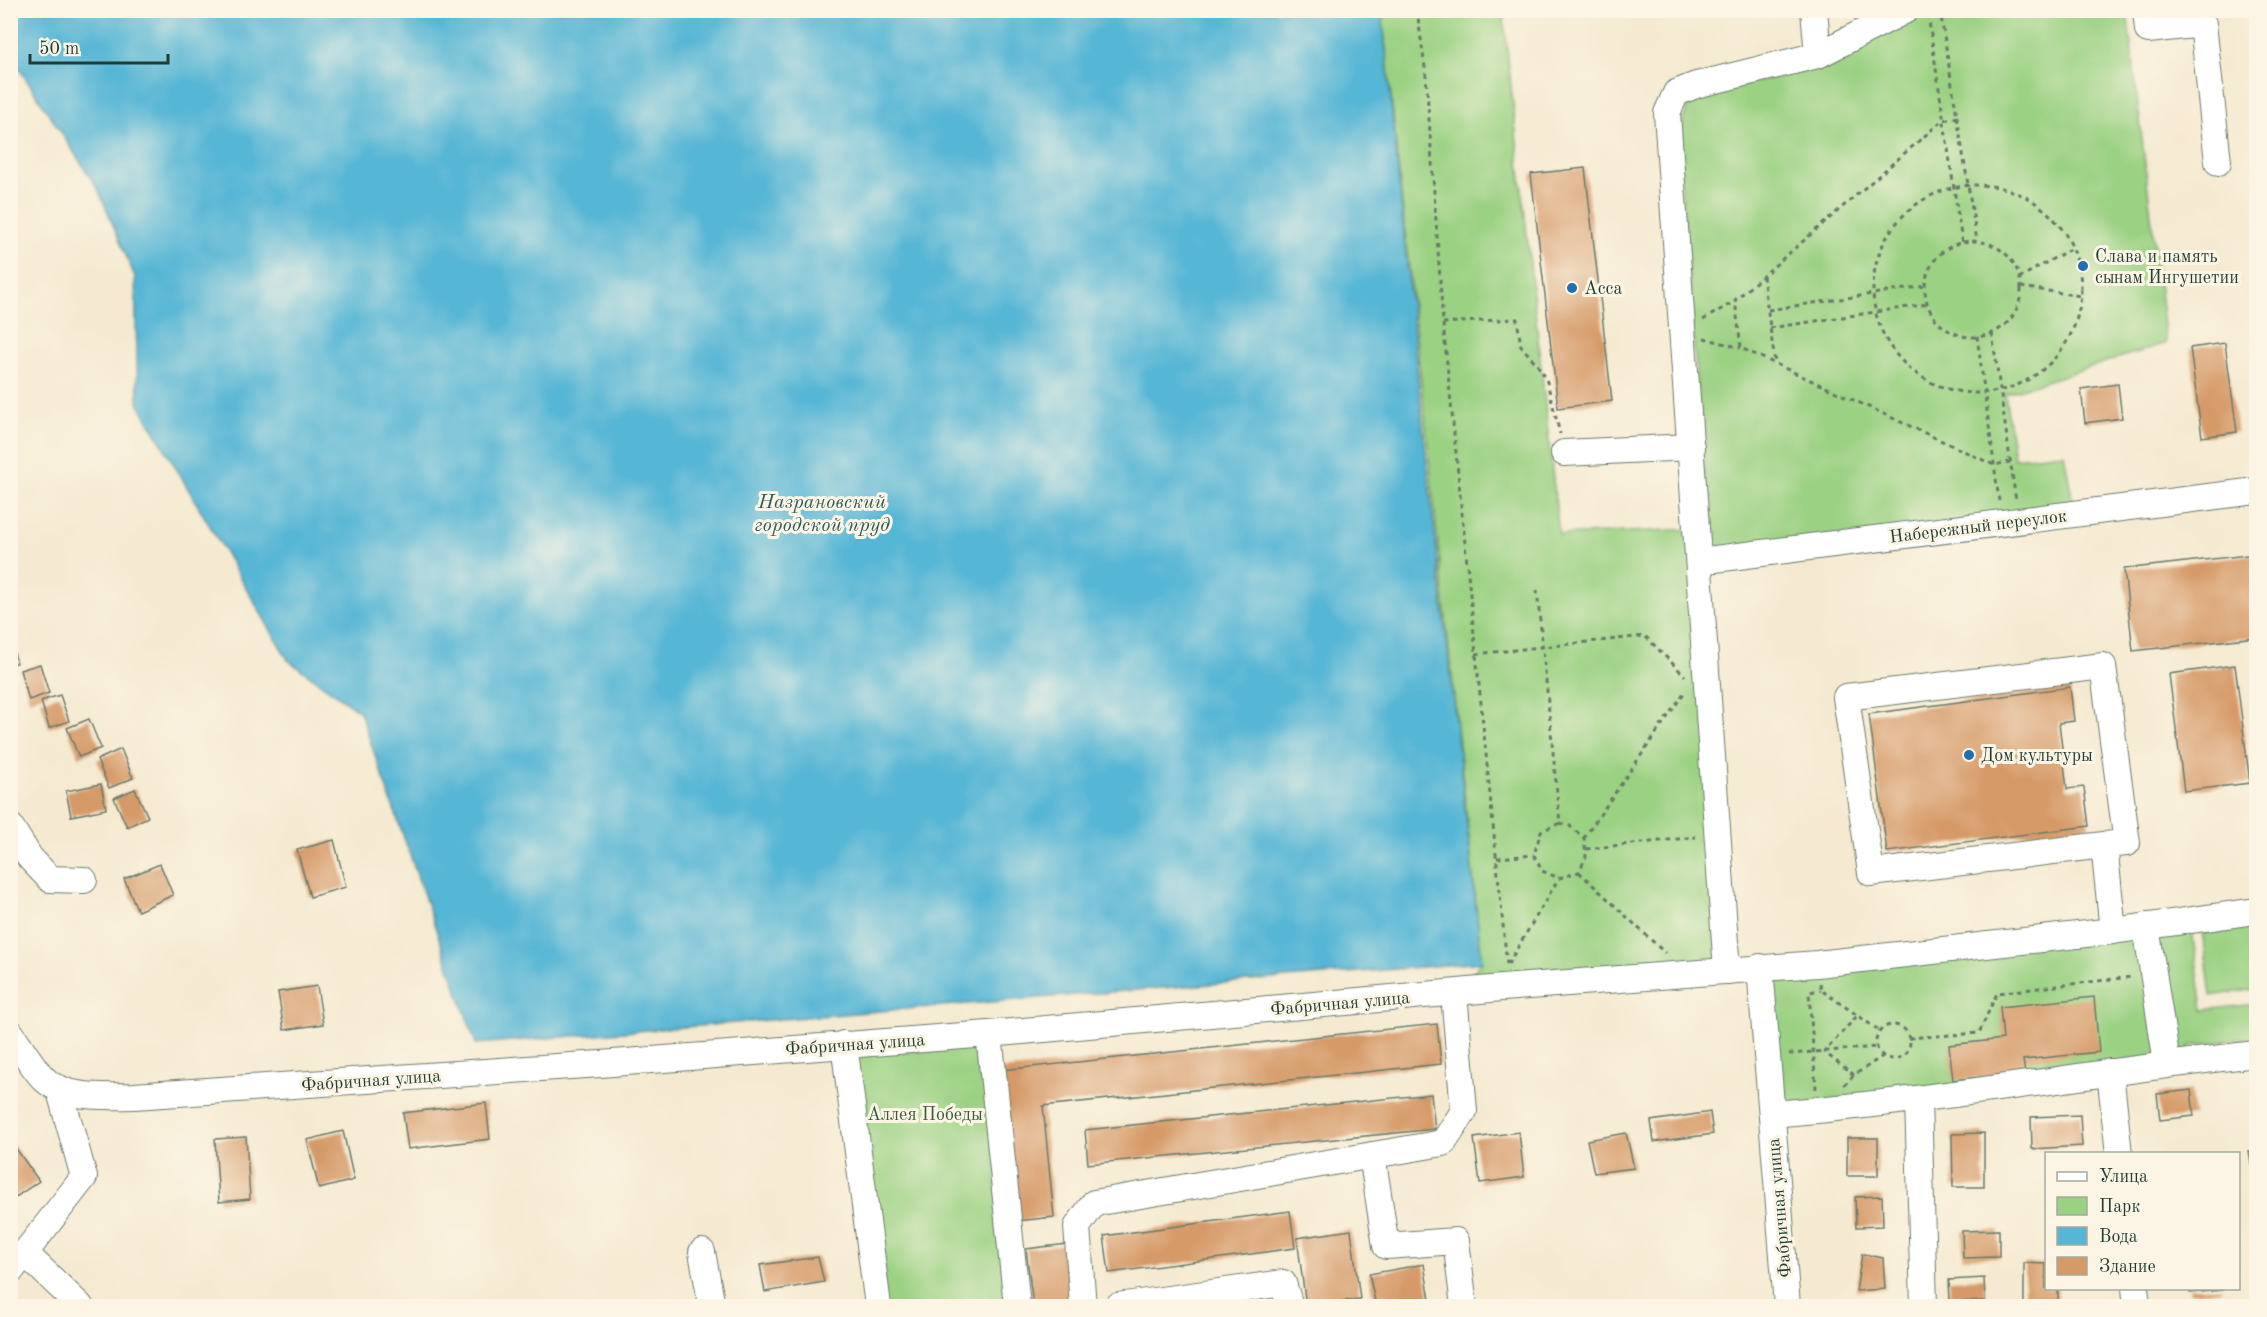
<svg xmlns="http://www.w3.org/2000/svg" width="2267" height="1317" viewBox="0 0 2267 1317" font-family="'Old Standard TT',serif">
<rect width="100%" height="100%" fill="#fcf5e5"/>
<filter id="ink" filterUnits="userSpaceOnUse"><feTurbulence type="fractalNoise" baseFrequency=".0167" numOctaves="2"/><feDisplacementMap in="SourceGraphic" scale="12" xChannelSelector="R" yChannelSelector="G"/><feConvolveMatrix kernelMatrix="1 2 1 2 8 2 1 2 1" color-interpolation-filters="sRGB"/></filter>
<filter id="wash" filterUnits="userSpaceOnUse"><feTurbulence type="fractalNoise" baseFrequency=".008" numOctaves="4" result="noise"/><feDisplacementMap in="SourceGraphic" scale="24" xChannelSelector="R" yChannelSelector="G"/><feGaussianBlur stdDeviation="1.35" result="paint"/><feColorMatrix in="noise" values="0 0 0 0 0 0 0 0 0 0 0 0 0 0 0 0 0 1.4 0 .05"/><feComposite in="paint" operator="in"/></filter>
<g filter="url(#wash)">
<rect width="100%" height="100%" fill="#f5ead1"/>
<g fill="#9bd183" stroke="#5d875c" stroke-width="1.5">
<path d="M1382,11H1503L1559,535L1696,529L1727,971L1454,993L1482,962Z"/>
<path d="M1929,11H2127L2166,343L2005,394L2014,458L2064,453L2074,509L1710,551L1678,139L1687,107L1695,96L1813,68Z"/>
<path d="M2256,925V989L2211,996L2203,933Z"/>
<path d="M2192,930L2203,1010L2256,1004V1037L2189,1046L2191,1061L1772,1114L1760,967Z"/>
<path d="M989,1034L1017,1306H878L844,1044Z"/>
</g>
<path fill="#57b6d5" stroke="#3b7a84" stroke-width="1.5" d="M10,11H1382L1423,427L1482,962L476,1044L360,712L288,660L138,403L135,277L98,189L11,56Z"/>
<g id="blocks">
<g fill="#d69a68">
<path d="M1585,168L1612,401L1558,408L1531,174Z"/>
<path d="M2225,343L2237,432L2202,437L2190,348Z"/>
<path d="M2118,384L2122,418L2085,423L2081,389Z"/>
<path d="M2256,554V637L2133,651L2124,569Z"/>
<path d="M10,639L17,663L10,664Z"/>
<path d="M40,664L49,693L29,700L20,670Z"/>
<path d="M2235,665L2250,783L2184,791L2169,674Z"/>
<path d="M2070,687L2074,721L2059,723L2067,789L2084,787L2089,826L1887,852L1869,714Z"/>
<path d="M60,695L69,721L49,728L41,701Z"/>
<path d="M89,719L101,748L79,757L67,728Z"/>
<path d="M121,749L133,778L109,788L97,760Z"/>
<path d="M101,784L106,809L71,816L66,791Z"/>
<path d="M135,789L148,817L127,827L114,798Z"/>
<path d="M334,840L346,887L310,897L297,850Z"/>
<path d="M160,864L173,895L138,911L124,879Z"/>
<path d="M317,986L323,1024L284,1030L278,992Z"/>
<path d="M2094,997L2099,1052L2023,1060L2025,1073L1953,1080L1949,1045L2003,1039L2000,1007Z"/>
<path d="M1437,1024L1441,1064L1043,1106L1054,1217L1017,1221L1001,1070Z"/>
<path d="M2191,1090L2194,1116L2160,1120L2157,1094Z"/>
<path d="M1431,1094L1435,1129L1088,1164L1085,1130Z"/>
<path d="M486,1103L490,1139L408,1149L403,1113Z"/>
<path d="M1710,1112L1713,1134L1654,1142L1651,1121Z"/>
<path d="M2080,1115L2082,1146L2032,1149L2031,1117Z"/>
<path d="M343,1131L354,1180L319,1189L307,1140Z"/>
<path d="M1519,1132L1524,1177L1480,1183L1474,1138Z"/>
<path d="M1626,1133L1634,1168L1594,1173L1587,1140Z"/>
<path d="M1984,1133V1187H1953L1952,1134Z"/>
<path d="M246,1137L250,1199L219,1202L215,1139Z"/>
<rect x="1847" y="1138" width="31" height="38"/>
<path d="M10,1140L39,1181L10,1201Z"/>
<path d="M2256,1151V1179L2254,1180L2249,1152Z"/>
<path d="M1882,1196L1883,1226L1856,1227L1855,1197Z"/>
<path d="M1290,1211L1295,1248L1109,1273L1104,1236Z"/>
<path d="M1351,1230L1360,1299L1306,1306L1297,1238Z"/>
<path d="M1999,1230V1257L1963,1258L1962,1231Z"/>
<path d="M1067,1244L1075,1306H1033L1026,1249Z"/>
<path d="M1862,1254L1883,1258L1885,1289L1856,1291Z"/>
<path d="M818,1257L824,1282L765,1292L760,1265Z"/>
<path d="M2024,1263L2046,1264V1288H2058V1306H2024Z"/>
<path d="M1424,1264L1431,1306H1376L1369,1274Z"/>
<path d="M1984,1278L1985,1301L1950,1302L1949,1280Z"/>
<path d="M2189,1288H2222V1290L2190,1293Z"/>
</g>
</g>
</g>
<g filter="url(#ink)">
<use href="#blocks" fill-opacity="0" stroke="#6a7a6b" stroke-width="1.5"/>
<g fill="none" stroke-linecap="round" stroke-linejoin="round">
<defs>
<g id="minor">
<path d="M1814,10L1818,55"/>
<path d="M2146,10L2148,30L2203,24L2218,162"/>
<path d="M1564,453L1691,447"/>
<path d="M1699,561L2256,491"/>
<path d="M10,826L30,858L50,879L84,880"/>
<path d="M2104,845L2127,843L2103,666L1846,697L1871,873L2104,845L2113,931"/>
<path d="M2146,926L2167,1064"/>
<path d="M1760,967L1787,1306"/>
<path d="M1727,971L1667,113L1676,93L1696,85L1818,55L1906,10"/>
<path d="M10,1032C21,1047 31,1065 43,1078C64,1100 107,1096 134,1096L600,1064L989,1034L1502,988L1817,964L2113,931L2256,911"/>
<path d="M989,1034L1017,1306"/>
<path d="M844,1044L878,1306"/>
<path d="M2110,1072L2119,1154"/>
<path d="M1918,1099L1924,1306"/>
<path d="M1772,1114C1934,1101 2095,1072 2256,1054"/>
<path d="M1372,1155L1386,1246L1456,1241L1464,1306"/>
<path d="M702,1252L712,1306"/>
<path d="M25,1253L80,1306"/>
<path d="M10,1272L84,1177L59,1088"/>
<path d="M2135,1288L2137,1306"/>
<path d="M1083,1306L1077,1227L1094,1203L1443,1143L1464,1111L1454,993"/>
<path d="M1118,1306L1283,1283L1290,1306"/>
</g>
</defs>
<use href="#minor" stroke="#6a7a6b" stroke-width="28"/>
<g stroke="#6a7a6b" stroke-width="3" stroke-dasharray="4.5 4.5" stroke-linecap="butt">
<path d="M1417,10L1426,75L1443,323L1507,965"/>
<path d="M1940,10L1977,241"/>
<path d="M1928,15L1962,242"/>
<path d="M1958,117L1943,120L1735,300L1741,348L1994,465L2010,462"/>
<circle cx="1977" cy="289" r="104"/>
<circle cx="1973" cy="289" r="48"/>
<path d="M1763,276L1775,363"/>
<path d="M2019,278L2072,248"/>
<path d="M2021,287L2081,296"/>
<path d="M1768,310L1925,286"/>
<path d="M1703,320L1735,301"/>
<path d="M1443,323L1517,319L1521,346L1536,363L1546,378L1560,434"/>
<path d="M1770,328L1928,304"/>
<path d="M1992,333L2016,501"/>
<path d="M1977,336L1999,501"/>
<path d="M1704,338L1741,348"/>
<path d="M1537,590L1560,823"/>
<path d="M1476,654L1645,636L1685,676"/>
<path d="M1560,823L1570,826L1584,838L1586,857L1579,872L1559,878L1542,871L1534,855L1541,831Z"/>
<path d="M1584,838L1686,690"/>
<path d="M1586,849L1696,837"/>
<path d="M1497,858L1534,855"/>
<path d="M1579,872L1665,953"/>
<path d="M1508,964L1559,878"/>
<path d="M1820,983L1821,990L1880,1031"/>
<circle cx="1893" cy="1042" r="17"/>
<path d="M1909,1038L1979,1033L1997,993L2131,977"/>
<path d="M1789,1054L1877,1047"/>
<path d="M1854,1075L1824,1052L1857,1016"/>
<path d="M1844,1085L1854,1075L1883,1056"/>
<path d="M1816,1089L1809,992L1821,990"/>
</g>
<use href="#minor" stroke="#fff" stroke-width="26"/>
</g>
</g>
<g fill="#1f6fb2" stroke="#fcf5e5" stroke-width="2">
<circle cx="2083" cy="266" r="6"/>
<circle cx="1572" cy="288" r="6"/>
<circle cx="1969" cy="755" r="6"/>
</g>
<g text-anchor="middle" stroke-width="6" stroke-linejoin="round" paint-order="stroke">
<g font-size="18" fill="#1f3d34" stroke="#fcf5e5" text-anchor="start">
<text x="2095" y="262">Слава и память<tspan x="2095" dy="21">сынам Ингушетии</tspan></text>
<text x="1584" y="294">Асса</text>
<text x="1981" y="761">Дом культуры</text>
</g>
<g font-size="18" fill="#1f3d34" stroke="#fcf5e5">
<text transform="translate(1978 526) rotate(-7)" y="6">Набережный переулок</text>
<text transform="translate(1340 1003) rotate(-5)" y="6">Фабричная улица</text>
<text transform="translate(855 1044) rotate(-4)" y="6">Фабричная улица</text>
<text transform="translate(371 1080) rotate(-4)" y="6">Фабричная улица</text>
<text transform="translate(1779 1208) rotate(-95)" y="6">Фабричная улица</text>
</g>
<g font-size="18" fill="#385b44" stroke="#fcf5e5">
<text x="925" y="1120">Аллея Победы</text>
</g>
<g font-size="20" font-style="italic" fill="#2d5b5c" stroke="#fcf5e5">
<text x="822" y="508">Назрановский<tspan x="822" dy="23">городской пруд</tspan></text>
</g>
</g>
<rect width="2267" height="1317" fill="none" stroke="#fcf5e5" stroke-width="36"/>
<rect x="2045" y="1152" width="195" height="138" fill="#fcf5e5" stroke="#a4ab9e" stroke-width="1.5"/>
<rect x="2057" y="1172" width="30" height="9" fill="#ffffff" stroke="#a4ab9e" stroke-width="1.5"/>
<text x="2099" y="1182" font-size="18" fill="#1f3d34">Улица</text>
<rect x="2057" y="1197" width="30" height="18" fill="#9bd183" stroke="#a4ab9e" stroke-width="1.5"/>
<text x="2099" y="1212" font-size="18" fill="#1f3d34">Парк</text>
<rect x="2057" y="1227" width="30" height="18" fill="#57b6d5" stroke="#a4ab9e" stroke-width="1.5"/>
<text x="2099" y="1242" font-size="18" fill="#1f3d34">Вода</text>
<rect x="2057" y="1257" width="30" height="18" fill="#d69a68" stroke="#a4ab9e" stroke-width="1.5"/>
<text x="2099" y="1272" font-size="18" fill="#1f3d34">Здание</text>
<path d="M30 54v9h138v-9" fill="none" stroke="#1f3d34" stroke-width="3"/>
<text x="39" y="54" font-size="18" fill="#1f3d34" stroke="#fcf5e5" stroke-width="4.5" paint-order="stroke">50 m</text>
</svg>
